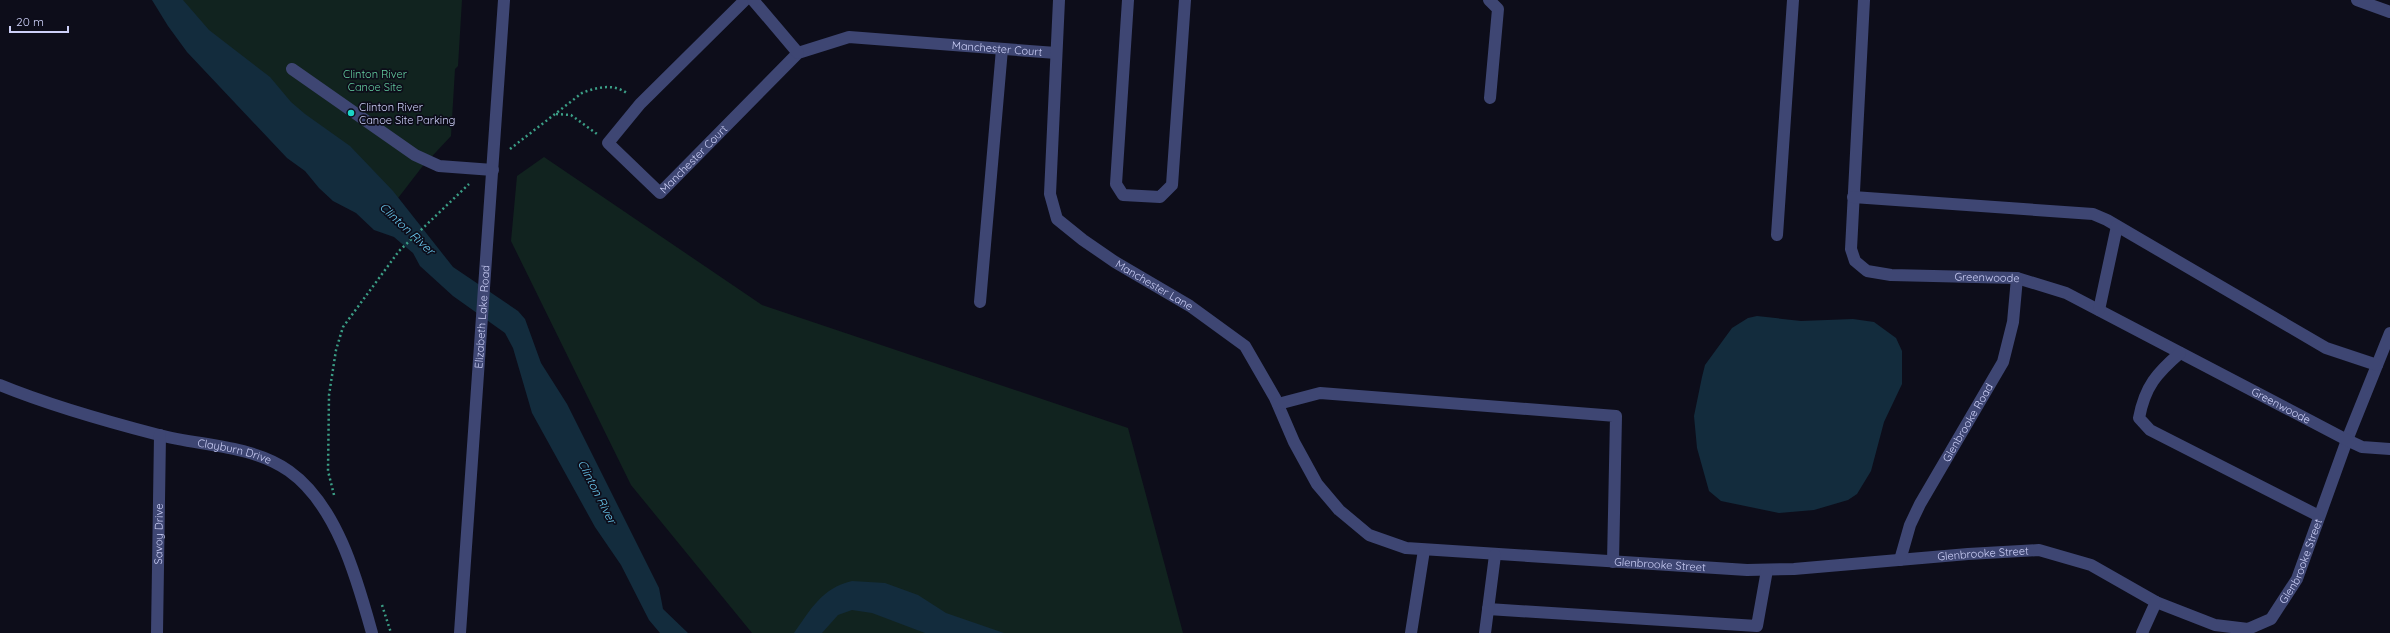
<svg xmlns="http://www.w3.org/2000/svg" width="2390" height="633" viewBox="0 0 2390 633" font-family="Quicksand,sans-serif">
<rect width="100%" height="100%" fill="#0d0d1a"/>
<g fill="#11231f">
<path d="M156,0H462L458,66L455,69L451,136L422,167L395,202Z"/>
<path d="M544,157L762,305L1128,428L1183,633H752L631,485L511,241L517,176Z"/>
</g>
<g fill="#132c3d">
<path d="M152,0H183L209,30L270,77L291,102L305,114L350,146L393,191L453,267L518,311L525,319L541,363L567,404L659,588L663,609L688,633H660L649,620L621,565L595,527L532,413L513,348L505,333L453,296L420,266L413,253L401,243L394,237L374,230L356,213L333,201L319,188L305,171L287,158L187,52L168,26Z"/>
<path d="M1757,316L1801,321L1853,319L1874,322L1896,338L1902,351V384L1884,422L1871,471L1857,494L1848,500L1814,510L1779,513L1721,501L1709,491L1697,448L1694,416L1702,377L1705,365L1732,328L1748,318Z"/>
<path d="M852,581L885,583L918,595L946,613L1004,633H925L872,613L852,610L838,615L822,633H794C811,609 822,588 852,581Z"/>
</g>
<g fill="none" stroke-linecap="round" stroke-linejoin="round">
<g stroke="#3b9e86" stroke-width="2.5" stroke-dasharray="2 3" stroke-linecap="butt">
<path d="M556,114L571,115L597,134"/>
<path d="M510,149L582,93C597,87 614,83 628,94"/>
<path d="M334,495L328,471L329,395L336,350L343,327L399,251L469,184"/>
<path d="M382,605L391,633"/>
</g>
<g stroke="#3e4673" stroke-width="12">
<path id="s1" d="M745,0L640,104L608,143L660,193L798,53L849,37L1056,53"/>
<path d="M753,0L798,53"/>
<path id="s2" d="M1059,0L1050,194L1057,219L1083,240L1115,262L1190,306L1245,346L1275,398L1294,442L1317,484L1339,510L1369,535L1406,548L1747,570L1794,569L1968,554L2039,550L2091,565L2156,602L2215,625L2248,629L2271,619L2297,579L2347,440L2390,333"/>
<path d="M1128,0L1116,184L1123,195L1160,197L1172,185L1185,0"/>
<path d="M1489,0L1498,9L1490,98"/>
<path id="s3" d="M1864,0L1851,249L1855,261L1867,271L1891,275L2017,278L2066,293L2347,440L2362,447L2390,449"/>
<path d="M2357,0L2390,12"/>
<path d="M292,69L415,155L439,166L493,170"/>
<path d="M1853,197L2093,214L2107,220L2326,348L2377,365"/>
<path d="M1777,235L1793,0"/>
<path d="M980,302L1002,49"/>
<path d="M2099,310L2117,226"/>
<path d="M2180,353C2157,373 2145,386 2139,418L2150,430L2319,516"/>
<path id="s4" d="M0,385C51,406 105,421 159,435C201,446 253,445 289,471C337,505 357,579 372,633"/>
<path d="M1278,404L1320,393L1616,416L1613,562"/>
<path id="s5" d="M1900,560L1910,525L1920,504L2003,362L2013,322L2017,278"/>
<path d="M1488,609L1757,626L1767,570"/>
<path id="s6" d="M157,633L160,435"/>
<path id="s7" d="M460,633L504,0"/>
<path d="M1411,633L1424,550"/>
<path d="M1485,633L1495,555"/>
<path d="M2142,633L2156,602"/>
</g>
</g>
<circle fill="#1cd5c6" stroke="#0d0d1a" stroke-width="1.5" cx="351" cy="113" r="4"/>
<g text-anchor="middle" stroke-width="3.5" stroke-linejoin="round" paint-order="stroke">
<g font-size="11" fill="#cdd0f8" stroke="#0d0d1a">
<text dy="4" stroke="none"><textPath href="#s1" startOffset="669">Manchester Court</textPath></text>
<text dy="4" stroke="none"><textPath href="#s1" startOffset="318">Manchester Court</textPath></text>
<text dy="4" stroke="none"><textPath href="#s3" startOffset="398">Greenwoode</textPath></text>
<text dy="4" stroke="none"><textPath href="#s2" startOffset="338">Manchester Lane</textPath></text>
<text dy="4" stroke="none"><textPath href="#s7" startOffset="317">Elizabeth Lake Road</textPath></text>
<text dy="4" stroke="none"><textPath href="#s3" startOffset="722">Greenwoode</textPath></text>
<text dy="4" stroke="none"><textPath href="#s5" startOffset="154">Glenbrooke Road</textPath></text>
<text dy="4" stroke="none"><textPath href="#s4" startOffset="244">Clayburn Drive</textPath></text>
<text dy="4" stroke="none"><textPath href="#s6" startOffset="99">Savoy Drive</textPath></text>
<text dy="4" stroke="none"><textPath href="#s2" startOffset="1294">Glenbrooke Street</textPath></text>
<text dy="4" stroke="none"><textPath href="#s2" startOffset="1666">Glenbrooke Street</textPath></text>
<text dy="4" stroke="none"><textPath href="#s2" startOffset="970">Glenbrooke Street</textPath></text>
</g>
<g font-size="11" fill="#64cea0" stroke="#0d0d1a">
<text x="375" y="78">Clinton River<tspan x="375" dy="13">Canoe Site</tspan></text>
</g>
<g font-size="11" fill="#cdd0f8" stroke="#0d0d1a" text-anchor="start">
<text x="359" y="111">Clinton River<tspan x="359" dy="13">Canoe Site Parking</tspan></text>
</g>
<g font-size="12" font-style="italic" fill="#68c6eb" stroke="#0d0d1a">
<text transform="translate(407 229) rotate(43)" y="4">Clinton River</text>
<text transform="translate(597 492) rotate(63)" y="4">Clinton River</text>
</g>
</g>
<path d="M10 26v6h58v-6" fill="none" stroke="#cdd0f8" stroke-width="2"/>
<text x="16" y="26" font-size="12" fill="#cdd0f8" stroke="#0d0d1a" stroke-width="3" paint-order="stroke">20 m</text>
</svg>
